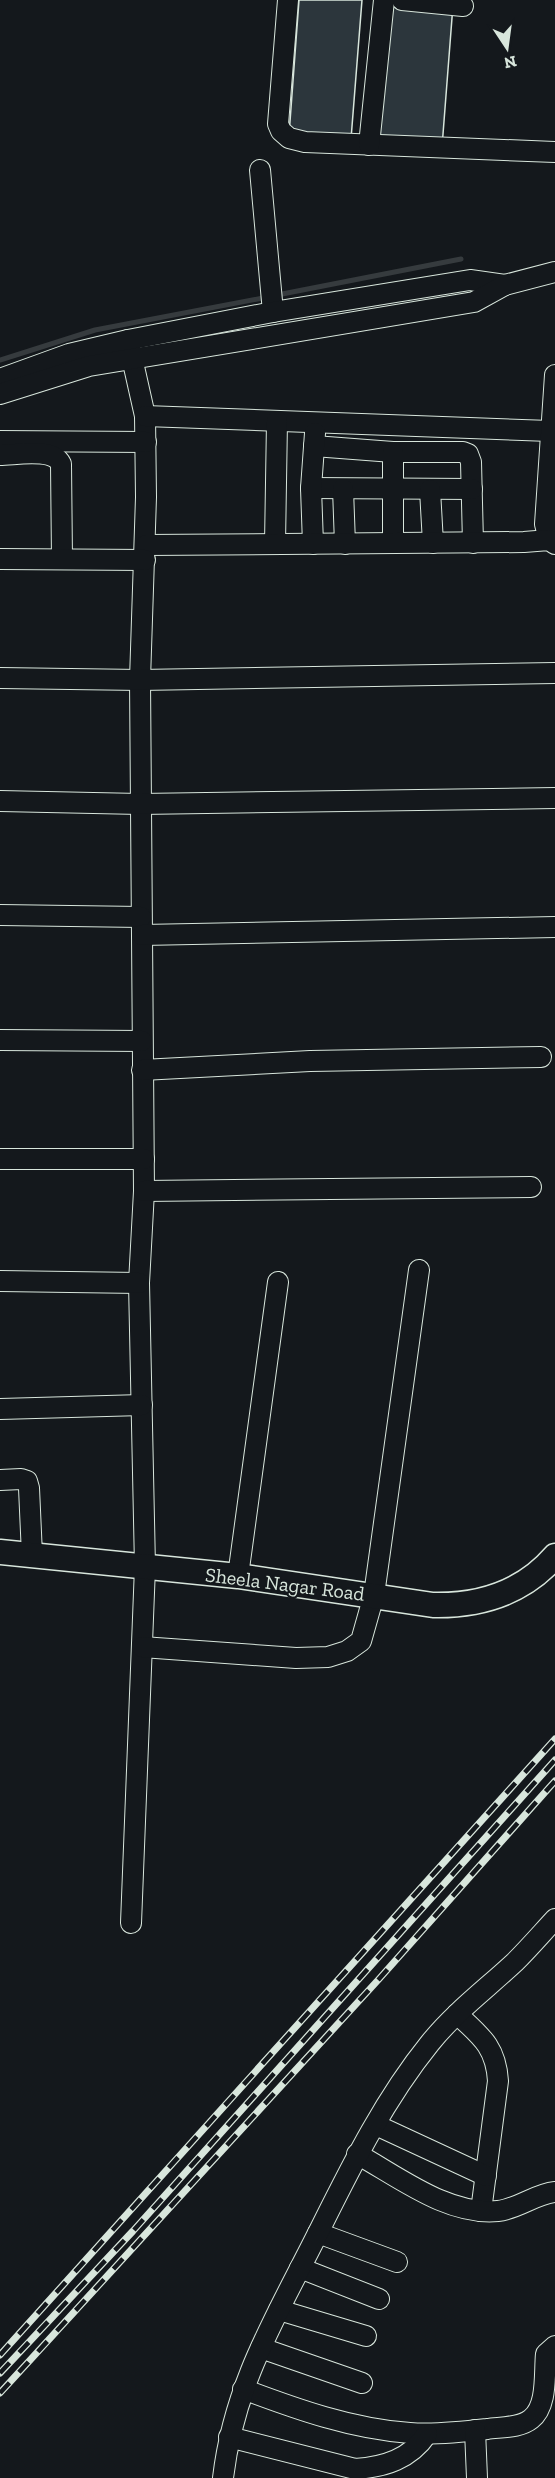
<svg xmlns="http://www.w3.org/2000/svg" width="555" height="2478" viewBox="0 0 555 2478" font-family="'Zilla Slab',serif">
<rect width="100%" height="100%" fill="#14181c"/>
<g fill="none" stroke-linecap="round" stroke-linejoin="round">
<g stroke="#363b3e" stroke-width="5">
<path d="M277,295L461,259"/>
<path d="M0,360L95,330L268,297"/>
</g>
</g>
<g fill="#2c363c" stroke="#d8e6dc" stroke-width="1.5">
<path d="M299,0H362L351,139L289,135Z"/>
<path d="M389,0L453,5L442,147L378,142Z"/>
</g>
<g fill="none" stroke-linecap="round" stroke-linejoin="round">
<defs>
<g id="minor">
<path d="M288,0L278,124L281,131L289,138L305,142L555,152"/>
<path d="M402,0L463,6"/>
<path d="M369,145L384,0"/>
<path d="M260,170L273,312"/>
<path d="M128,340L145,416L146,497L140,680L144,1191L139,1283L145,1567L131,1923"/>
<path d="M0,379L69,354L128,340L273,312L470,280L505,285"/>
<path d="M0,394L89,366L474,302L505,285L555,272"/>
<path d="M145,416L550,431"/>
<path d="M0,441L146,442"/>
<path d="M314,446L393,452H463L468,454L471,462L473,543"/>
<path d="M0,455C16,455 53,447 61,464L62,559"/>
<path d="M311,488L472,489"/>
<path d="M343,489L345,544"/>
<path d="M430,490L433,543"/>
<path d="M549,540L545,524L555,375"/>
<path d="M393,543V452"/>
<path d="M275,544L277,421"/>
<path d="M313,544L311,488L315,433"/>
<path d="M146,545L524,542L549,540L555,544"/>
<path d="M0,559L145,560"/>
<path d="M0,678L140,680L555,673"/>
<path d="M0,801L140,804L555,798"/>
<path d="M0,915L141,917"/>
<path d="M142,935L555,927"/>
<path d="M0,1040L142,1041"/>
<path d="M142,1070L310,1061L541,1057"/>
<path d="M0,1159H144"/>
<path d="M144,1191L531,1187"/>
<path d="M0,1281L139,1283"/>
<path d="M0,1409L142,1405"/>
<path d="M0,1480L21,1479L27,1481L29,1488L32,1555"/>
<path d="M238,1576L278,1282"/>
<path d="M142,1647L296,1658L328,1657L347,1651L361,1641L374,1595L419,1270"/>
<path d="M457,2014C481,2036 496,2047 498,2081L481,2211"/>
<path d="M376,2125L486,2176"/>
<path d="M357,2154C399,2177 448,2216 498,2211C518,2209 535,2194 555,2192"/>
<path d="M318,2233L397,2262"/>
<path d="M300,2268L379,2299"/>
<path d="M279,2310L366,2336"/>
<path d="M261,2348L362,2383"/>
<path d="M243,2389C296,2409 352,2429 410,2433C435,2435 462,2432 487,2429C501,2427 520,2428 531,2419C548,2406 544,2373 546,2354L555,2346"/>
<path d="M475,2430L477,2478"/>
<path d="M229,2437L355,2469C385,2467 410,2459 427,2434"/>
<path d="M223,2478C234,2384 276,2317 317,2235C350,2169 383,2101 430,2043C454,2013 486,1989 515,1962C529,1948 542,1933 555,1919"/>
</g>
<path id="major" d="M0,1552L238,1576L433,1605C481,1606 523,1593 555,1556"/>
</defs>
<use href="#minor" stroke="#d8e6dc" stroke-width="22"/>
<use href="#major" stroke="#d8e6dc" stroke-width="27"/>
<use href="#minor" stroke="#14181c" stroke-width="20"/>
<use href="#major" stroke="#14181c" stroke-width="24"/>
<defs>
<g id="rail">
<path d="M0,2355L555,1739"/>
<path d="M0,2373L133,2231L555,1760"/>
<path d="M0,2393L379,1979L555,1781"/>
</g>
</defs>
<use href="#rail" stroke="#d8e6dc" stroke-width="7"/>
<use href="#rail" stroke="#14181c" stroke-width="4.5" stroke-dasharray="14" stroke-linecap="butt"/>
</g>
<g text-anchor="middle" stroke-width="4.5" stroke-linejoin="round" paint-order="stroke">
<g font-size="20" fill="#d8e6dc" stroke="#14181c">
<text transform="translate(285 1584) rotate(7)" y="7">Sheela Nagar Road</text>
</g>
</g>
<g transform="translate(507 48) rotate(167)" stroke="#14181c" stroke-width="4.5" paint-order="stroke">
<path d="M0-4.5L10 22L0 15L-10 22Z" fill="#d8e6dc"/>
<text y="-9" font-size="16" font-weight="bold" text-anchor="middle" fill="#d8e6dc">N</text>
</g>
</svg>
